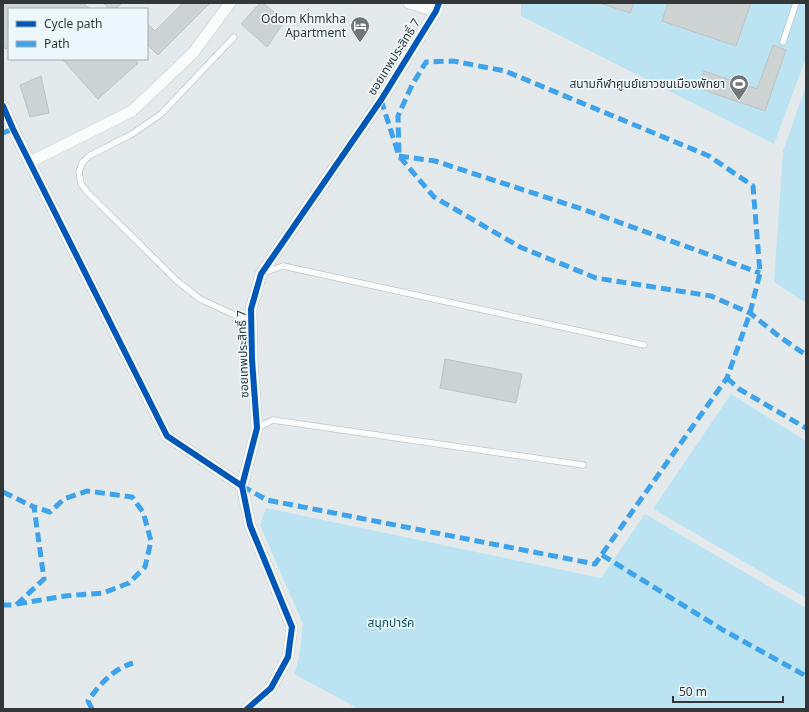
<svg xmlns="http://www.w3.org/2000/svg" width="809" height="712" viewBox="0 0 809 712" font-family="'Noto Sans','Noto Sans Thai',sans-serif">
<rect width="100%" height="100%" fill="#e4eaec"/>
<g fill="#bce3f2">
<path d="M521,3H806V58L774,144L521,16Z"/>
<path d="M806,86V303L774,282L783,151Z"/>
<path d="M731,394L806,441V598L653,509Z"/>
<path d="M266,508L601,578L645,514L806,608V709H359L294,674L299,658L303,624L260,525Z"/>
</g>
<g fill="#cdd2d3" stroke="#bec2c4">
<path d="M3,3H84L90,9H9V47L6,49L3,46Z"/>
<path d="M103,3H122L116,9H110Z"/>
<path d="M183,3H210L158,55L147,44V23L155,31Z"/>
<path d="M260,3H263L285,21L267,47L241,24Z"/>
<path d="M600,3H634L630,13Z"/>
<path d="M668,3H751L736,46L662,21Z"/>
<path d="M773,45L786,50L765,111L698,88L704,71L757,89Z"/>
<path d="M62,59H135L138,63L98,99Z"/>
<path d="M41,76L49,113L30,117L20,85Z"/>
<path d="M445,359L522,374L516,403L440,388Z"/>
</g>
<g fill="none" stroke-linecap="round" stroke-linejoin="round">
<defs>
<g id="service">
<path d="M234,37L161,114L132,134L89,156L82,163L79,172L81,184L88,193L176,280L200,299L252,323"/>
<path d="M783,42L796,3"/>
<path d="M263,273L283,266L644,345"/>
<path d="M257,428L273,420L583,465"/>
</g>
<g id="minor">
<path d="M409,3L436,11"/>
<path d="M3,106L13,129L167,436L242,486"/>
<path d="M30,162L132,111L193,53L230,3"/>
<path d="M247,709L271,688L288,657L292,627L250,525L242,486L257,428L252,360L251,309L261,274L381,100L436,11L439,3"/>
</g>
</defs>
<use href="#service" stroke="#c2c6c8" stroke-width="7"/>
<use href="#minor" stroke="#c2c6c8" stroke-width="12"/>
<use href="#service" stroke="#fbfcfc" stroke-width="5.5"/>
<use href="#minor" stroke="#fbfcfc" stroke-width="11"/>
<g stroke="#3ea3ec" stroke-width="5" stroke-dasharray="10 5" stroke-linecap="butt">
<path d="M381,100L399,156L434,197L520,247L596,278L711,296L750,313L780,337L806,355"/>
<path d="M3,133L13,129"/>
<path d="M399,156L435,161L585,210L760,273"/>
<path d="M727,378L739,389L806,428"/>
<path d="M242,486L267,500L595,564L727,378L750,313L760,273L753,186L709,156L505,71L453,61L426,62L412,85L398,116L399,156"/>
<path d="M3,492L34,507L44,579L16,605H3"/>
<path d="M602,555L723,630L806,676"/>
<path d="M17,604L65,596L103,593L129,583L145,567L151,541L143,512L132,497L87,491L64,499L50,512L34,507"/>
<path d="M92,709L88,701C100,684 113,669 133,663"/>
</g>
<defs>
<g id="cycleway">
<path d="M3,106L13,129L167,436L242,486"/>
<path d="M247,709L271,688L288,657L292,627L250,525L242,486L257,428L252,360L251,309L261,274L381,100L436,11L439,3"/>
</g>
</defs>
<use href="#cycleway" stroke="#edf8fd" stroke-width="8"/>
<use href="#cycleway" stroke="#0057b8" stroke-width="6"/>
</g>
<defs>
<symbol id="hotel-pin" viewBox="-11 -11 22 30"><path d="M0 17L-7.5 6A9.5 9.5 0 1 1 7.5 6Z" fill="#717678" stroke="#edf8fd"/><path d="M-6-4.5h1.5V1H6V5H4.5V3h-9V5H-6ZM-4 0a1.8 1.8 0 1 1 3.6 0ZM.5 0V-2.5h3Q6-2.5 6 0Z" fill="#fff"/></symbol>
<symbol id="stadium-pin" viewBox="-11 -11 22 30"><path d="M0 17L-7.5 6A9.5 9.5 0 1 1 7.5 6Z" fill="#717678" stroke="#edf8fd"/><path d="M0-5a6.5 5 0 1 0 0 10a6.5 5 0 1 0 0-10ZM-3.5-1.8h7v3.6h-7Z" fill="#fff"/></symbol>
</defs>
<g fill-rule="evenodd">
<use href="#hotel-pin" x="349" y="15" width="22" height="30"/>
<use href="#stadium-pin" x="728" y="73" width="22" height="30"/>
</g>
<g text-anchor="middle" stroke-width="3.5" stroke-linejoin="round" paint-order="stroke">
<g font-size="12" fill="#333739" stroke="#edf8fd" text-anchor="end">
<text x="346" y="23">Odom Khmkha<tspan x="346" dy="14">Apartment</tspan></text>
<text x="725" y="88">สนามกีฬาศูนย์เยาวชนเมืองพัทยา</text>
</g>
<g font-size="12" fill="#333739" stroke="#edf8fd">
<text transform="translate(394 57) rotate(-58)" y="4">ซอยเทพประสิทธิ์ 7</text>
<text transform="translate(243 354) rotate(-92)" y="4">ซอยเทพประสิทธิ์ 7</text>
</g>
<g font-size="12" fill="#075064" stroke="#edf8fd">
<text x="391" y="627">สนุกปาร์ค</text>
</g>
</g>
<rect width="809" height="712" fill="none" stroke="#333739" stroke-width="8"/>
<rect x="8" y="8" width="140" height="52" fill="#edf8fd" stroke="#a3abaf"/>
<rect x="16" y="21" width="20" height="6" fill="#0057b8" stroke="#a3abaf"/>
<text x="44" y="28" font-size="12" fill="#333739">Cycle path</text>
<rect x="16" y="41" width="20" height="6" fill="#3ea3ec" stroke="#a3abaf"/>
<text x="44" y="48" font-size="12" fill="#333739">Path</text>
<path d="M673 696v6h110v-6" fill="none" stroke="#333739" stroke-width="2"/>
<text x="679" y="696" font-size="12" fill="#333739" stroke="#edf8fd" stroke-width="3" paint-order="stroke">50 m</text>
</svg>
